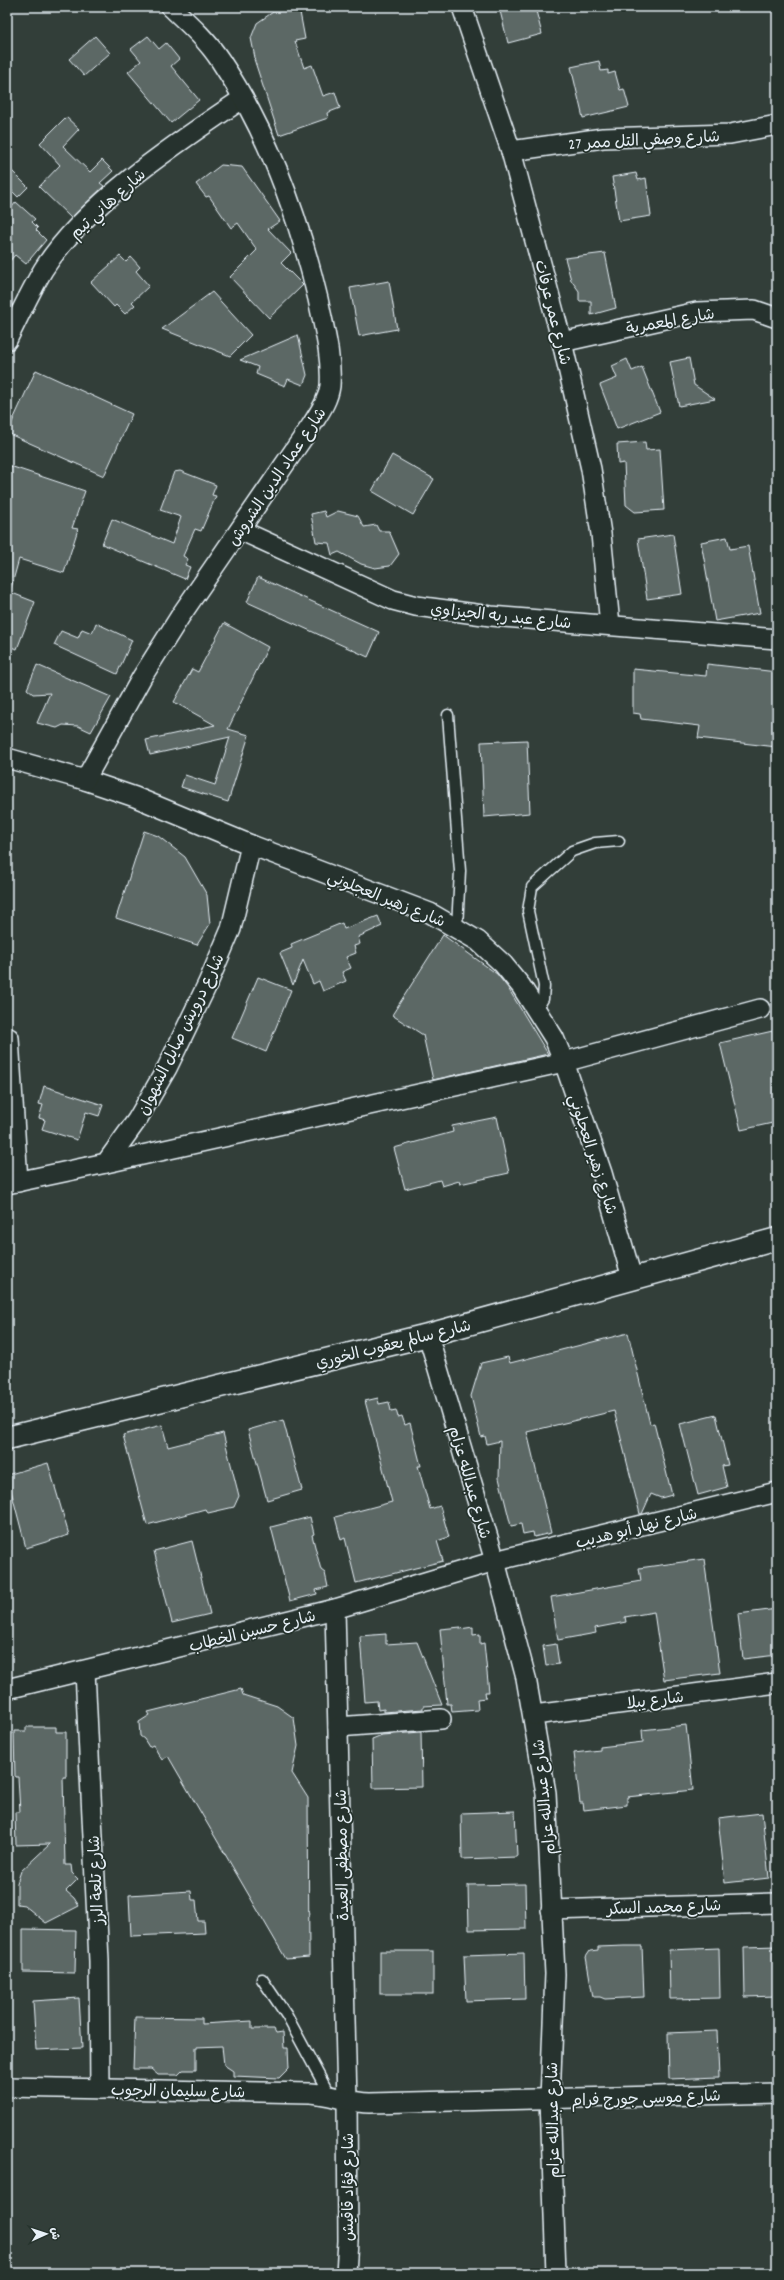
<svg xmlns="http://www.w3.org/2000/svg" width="784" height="2280" viewBox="0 0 784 2280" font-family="Dekko,'Playpen Sans Arabic',sans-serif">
<rect width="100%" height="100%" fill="#323e39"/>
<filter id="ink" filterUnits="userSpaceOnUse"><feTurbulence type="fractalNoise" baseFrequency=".025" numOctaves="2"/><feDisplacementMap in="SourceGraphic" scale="8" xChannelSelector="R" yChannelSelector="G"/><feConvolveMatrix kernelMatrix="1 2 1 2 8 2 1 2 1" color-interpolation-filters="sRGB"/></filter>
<g filter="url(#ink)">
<g fill="#5c6865" stroke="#e8f1f8">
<path d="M299,7L305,39L295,41L304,68L312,65L323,96L335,92L340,108L327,113L328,118L279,135L254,59L255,58L251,38L257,23L273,12Z"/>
<path d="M499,7H535L542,34L508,43Z"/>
<path d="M95,36L110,53L84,76L69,59Z"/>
<path d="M148,36L159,49L166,43L179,59L171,66L199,100L171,123L128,72L141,61L131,49Z"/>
<path d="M599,61L601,71L608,70V74L615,72L620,90L624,89L629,107L583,118L571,67Z"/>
<path d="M66,117L79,129L63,146L90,172L102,160L113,171L100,183L104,186L71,218L39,187L60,165L40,143Z"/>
<path d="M221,165L242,167L280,221L268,229L291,253L281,263L303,285L269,318L230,277L257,250L238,223L231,228L209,196L206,197L196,184Z"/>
<path d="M7,166L28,187L18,197L7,186Z"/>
<path d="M636,173L638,180L646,178L651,216L619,221L612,177Z"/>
<path d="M16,202L35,219L32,222L38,228L36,230L46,240L26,264L15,255L7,264V213Z"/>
<path d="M605,253L616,308L591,315V301H579V291L571,280L565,258Z"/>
<path d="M120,256L126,262L131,257L140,267L136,271L149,286L132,302L135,305L125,314L116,305L114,307L91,282Z"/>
<path d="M389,281L397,329L359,336L350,288Z"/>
<path d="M212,292L251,335L230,356L162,329Z"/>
<path d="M298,335L307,375L303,385L288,379L285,386L256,374L258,367L240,360Z"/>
<path d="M689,358L694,385L715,399L679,406L670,362Z"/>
<path d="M627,359L632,371L642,367L660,412L617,429L600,385L617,378L612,366Z"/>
<path d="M36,370L132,414L104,476L7,433Z"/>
<path d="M645,442L646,450L660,449L664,510L635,512L626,505L624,463L618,464L617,444Z"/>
<path d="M392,455L434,479L413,515L372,491Z"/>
<path d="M7,465L85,491L72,528L78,529L64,573L19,559L11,588L7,587Z"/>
<path d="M180,471L216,485L212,495L216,496L201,531L195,529L183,556L188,559L185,565L190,567L185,579L102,544L112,519L172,544L181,517L160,510L174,472Z"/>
<path d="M324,511L326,517L338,511L358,516L364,527L376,525L379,531H389L399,554L390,566L375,568L361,564L339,552L332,555L329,543L316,542L311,514Z"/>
<path d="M673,534L682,594L647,599L638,539Z"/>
<path d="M727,537L730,549L748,546L760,613L715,621L701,542Z"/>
<path d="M258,577L379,632L368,657L247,602Z"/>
<path d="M7,591L35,602L17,649L7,646Z"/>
<path d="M96,623L132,640L117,674L54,645L61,631L78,638L82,629L92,633Z"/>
<path d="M224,623L268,647L228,729L249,735L228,802L181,787L185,775L215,785L230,737L150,755L146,740L215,725L174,702L192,669L198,672Z"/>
<path d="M707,664L777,672V747L698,738L700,726L641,719L640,714L633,713V669L706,676Z"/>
<path d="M37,665L111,697L91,732L78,726L63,725L57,728L37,723L50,693L33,694L27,689Z"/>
<path d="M527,740L530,813L484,817L481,742Z"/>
<path d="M144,831L158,836L185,857L207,895L210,924L197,945L116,918Z"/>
<path d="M378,916L382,926L358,937L360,944L354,946L356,953L346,957L351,968L342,972L346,981L323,991L319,981L313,984L303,960L293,985L280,953L292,948L291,944L342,923L344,929Z"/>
<path d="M443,935L497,974L508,988L548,1054L433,1080L423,1035L392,1015Z"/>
<path d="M258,977L291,990L266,1052L232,1038Z"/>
<path d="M777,1030V1122L741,1130L720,1043Z"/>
<path d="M44,1086L103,1105L99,1116L86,1112L77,1140L42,1129L45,1120L39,1118L43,1105L39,1104Z"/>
<path d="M497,1117L509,1173L460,1184L459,1181L442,1186L440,1180L405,1189L394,1148L453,1132L452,1126Z"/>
<path d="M628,1333L650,1424L654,1423L672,1495L661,1498L651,1494L642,1514H640L614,1411L527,1432L551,1533L534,1537L533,1532L523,1534L521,1524L511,1526L499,1478L500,1441L487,1444L485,1436L481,1437L471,1396L481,1363L508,1357L510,1363Z"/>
<path d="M378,1398L379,1404L389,1402L391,1411L396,1410L398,1417L402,1416L405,1425L410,1423L421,1466H418L430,1509L440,1506L449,1537L437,1541L443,1561L356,1583L345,1538L341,1540L335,1517L392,1502L365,1401Z"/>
<path d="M716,1415L728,1465L722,1466L727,1487L698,1495L680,1424Z"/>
<path d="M283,1420L302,1490L267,1500L248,1430Z"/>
<path d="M162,1425L168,1447L223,1433L239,1496L234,1507L208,1513L205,1509L147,1525L123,1435Z"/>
<path d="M48,1463L69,1535L26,1548L7,1475Z"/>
<path d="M310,1517L314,1534L312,1535L321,1570L325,1573L328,1587L316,1590L317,1594L290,1601L271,1527Z"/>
<path d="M192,1541L210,1614L172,1623L154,1551Z"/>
<path d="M704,1559L720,1673L664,1680L654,1612L625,1617L626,1622L595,1628L596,1633L558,1640L551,1597L641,1581L639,1568Z"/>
<path d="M777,1609V1655L743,1659L738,1614Z"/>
<path d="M461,1627L460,1629L473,1627V1635L480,1634V1644L484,1643L489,1692H485L486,1698L477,1699L478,1710L452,1712L451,1704H447L440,1629Z"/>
<path d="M386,1634V1644L417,1642L442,1705L423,1706V1709L384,1712V1709L378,1710L377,1701L365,1702L360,1636Z"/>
<path d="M556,1644L559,1664L546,1666L543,1646Z"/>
<path d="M241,1689L243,1695L277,1706L294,1718L298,1746L292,1773L308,1798L309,1957L286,1959L168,1756L162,1760L153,1745L149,1747L144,1739L140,1736L139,1722L150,1715L148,1712Z"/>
<path d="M686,1725L693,1790L627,1797V1805L584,1810L583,1803H580L574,1753L600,1750V1747L643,1742L642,1730Z"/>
<path d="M26,1727H56V1732H66V1777H63L65,1865H71L72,1873L78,1879L66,1891L74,1898L79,1906L46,1923L24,1905L17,1904V1883L21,1871L50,1844L16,1845L15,1812H20L18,1777H15L14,1731H26Z"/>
<path d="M421,1732L422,1787L373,1788L372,1739L382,1735Z"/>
<path d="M515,1811L517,1857L462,1859L461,1813Z"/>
<path d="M762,1813L769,1878L725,1883L718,1818Z"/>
<path d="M525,1884L526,1929L469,1930L468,1885Z"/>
<path d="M191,1891L192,1900H196L198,1921H204L205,1933L131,1936L129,1895Z"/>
<path d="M23,1929L76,1930L75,1973L23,1972Z"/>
<path d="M624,1946H642L644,1997L605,1999L600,1997H593L586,1957L590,1951L598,1950V1947Z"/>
<path d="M777,1946V1996L745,1997L744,1947Z"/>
<path d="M719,1948L720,1998L670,1999L669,1950Z"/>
<rect x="380" y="1951" width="53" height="43"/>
<path d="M524,1953L525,1999L466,2001L464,1955Z"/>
<path d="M79,1998L82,2048L36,2050L33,2001Z"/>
<path d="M135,2017L202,2018V2024L252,2021V2029H274L276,2033L283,2032L284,2048H288L289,2068L279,2078L233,2076V2071L224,2065L222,2046L196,2047V2070H183L178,2075H158L151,2069H133Z"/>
<path d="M717,2031L719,2077L669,2079L668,2033Z"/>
</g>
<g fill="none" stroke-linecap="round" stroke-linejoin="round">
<defs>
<g id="lane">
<path d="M448,715L460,871L457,927"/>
<path d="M537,1009L543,999L544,986L528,911L532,887L572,851L595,843L619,841"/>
<path d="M262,1979L287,2016L329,2094"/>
</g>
<g id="street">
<path d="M462,7L511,151L562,342L591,469L601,534L610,625"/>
<path d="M511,151L603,138L730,134L777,125"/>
<path d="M7,340C19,316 30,292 43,270C85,203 178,142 242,99"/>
<path d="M562,342L697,312L754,310L777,318"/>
<path d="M240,530L393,600L416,606L491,616L777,639"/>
<path d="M7,758L85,780L135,797L251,845L430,913L478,941L503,964L521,986L554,1038L564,1062L602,1173L632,1278"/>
<path d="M85,780L142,677L181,615L311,426C319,413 328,401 330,386C332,356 324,328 318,299C298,215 269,133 220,60C207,40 188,23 171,7"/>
<path d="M9,1038L18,1182"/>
<path d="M106,1163L564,1062L760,1009"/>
<path d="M7,1184L106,1163L137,1120L167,1068L208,983L231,929L251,845"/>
<path d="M428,1335L495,1561L526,1678L546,1793L555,1974L550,2099L556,2273"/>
<path d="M335,1609L347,2101L348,2241L346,2273"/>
<path d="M85,1671L99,1961L100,2089"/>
<path d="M7,1689L335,1609L495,1561L777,1492"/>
<path d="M534,1715L777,1683"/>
<path d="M338,1727L441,1719"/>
<path d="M551,1910L777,1903"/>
<path d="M7,2087L310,2093C331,2094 349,2103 370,2103L777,2093"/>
</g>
<path id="secondary" d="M7,1438L428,1335L777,1239"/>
</defs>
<use href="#lane" stroke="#e8f1f8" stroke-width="13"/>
<use href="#street" stroke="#e8f1f8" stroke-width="22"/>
<use href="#secondary" stroke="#e8f1f8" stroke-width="25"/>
<use href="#lane" stroke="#26332d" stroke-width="10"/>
<use href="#street" stroke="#26332d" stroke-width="19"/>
<use href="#secondary" stroke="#26332d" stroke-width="22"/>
</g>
</g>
<g text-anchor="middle" stroke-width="3.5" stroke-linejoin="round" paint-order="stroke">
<g font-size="16" fill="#e8f1f8" stroke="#26332d">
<text transform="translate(644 139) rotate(-3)" y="6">شارع وصفي التل ممر 27</text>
<text transform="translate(107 203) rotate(-42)" y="6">شارع هاني تيم</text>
<text transform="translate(554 312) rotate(76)" y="6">شارع عمر عرفات</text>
<text transform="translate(670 320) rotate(-10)" y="6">شارع المعمرية</text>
<text transform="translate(276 476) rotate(-56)" y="6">شارع عماد الدين الشروش</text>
<text transform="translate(501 615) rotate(6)" y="6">شارع عبد ربه الجيزاوي</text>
<text transform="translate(387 898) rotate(22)" y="6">شارع زهير العجلوني</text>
<text transform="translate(180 1034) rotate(-64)" y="6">شارع درويش صايل الشهوان</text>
<text transform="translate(594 1154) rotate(72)" y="6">شارع زهير العجلوني</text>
<text transform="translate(393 1343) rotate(-14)" y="6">شارع سالم يعقوب الخوري</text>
<text transform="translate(471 1482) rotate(74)" y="6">شارع عبدالله عزام</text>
<text transform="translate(636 1527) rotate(-14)" y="6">شارع نهار أبو هديب</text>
<text transform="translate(252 1630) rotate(-14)" y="6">شارع حسين الخطاب</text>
<text transform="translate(655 1699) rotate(-7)" y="6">شارع يبلا</text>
<text transform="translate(543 1797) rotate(-96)" y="6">شارع عبدالله عزام</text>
<text transform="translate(341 1855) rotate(-91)" y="6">شارع مصطفى العيدة</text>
<text transform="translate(95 1880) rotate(-93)" y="6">شارع تلعة الرز</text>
<text transform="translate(664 1906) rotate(-2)" y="6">شارع محمد السكر</text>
<text transform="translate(178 2090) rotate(1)" y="6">شارع سليمان الرجوب</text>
<text transform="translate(646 2097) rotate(-2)" y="6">شارع موسى جورج فرام</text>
<text transform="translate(552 2120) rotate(-91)" y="6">شارع عبدالله عزام</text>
<text transform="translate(347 2187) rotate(-90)" y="6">شارع فؤاد قاقيش</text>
</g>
</g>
<rect width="784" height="2280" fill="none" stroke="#26332d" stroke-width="24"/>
<rect x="12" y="12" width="760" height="2256" fill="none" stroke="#e8f1f8" stroke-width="1.5" filter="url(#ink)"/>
<g transform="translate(46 2234) rotate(87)" stroke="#26332d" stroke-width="3" paint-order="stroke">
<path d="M0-3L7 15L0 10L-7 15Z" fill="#e8f1f8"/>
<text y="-6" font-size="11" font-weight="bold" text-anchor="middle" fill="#e8f1f8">ش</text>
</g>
</svg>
